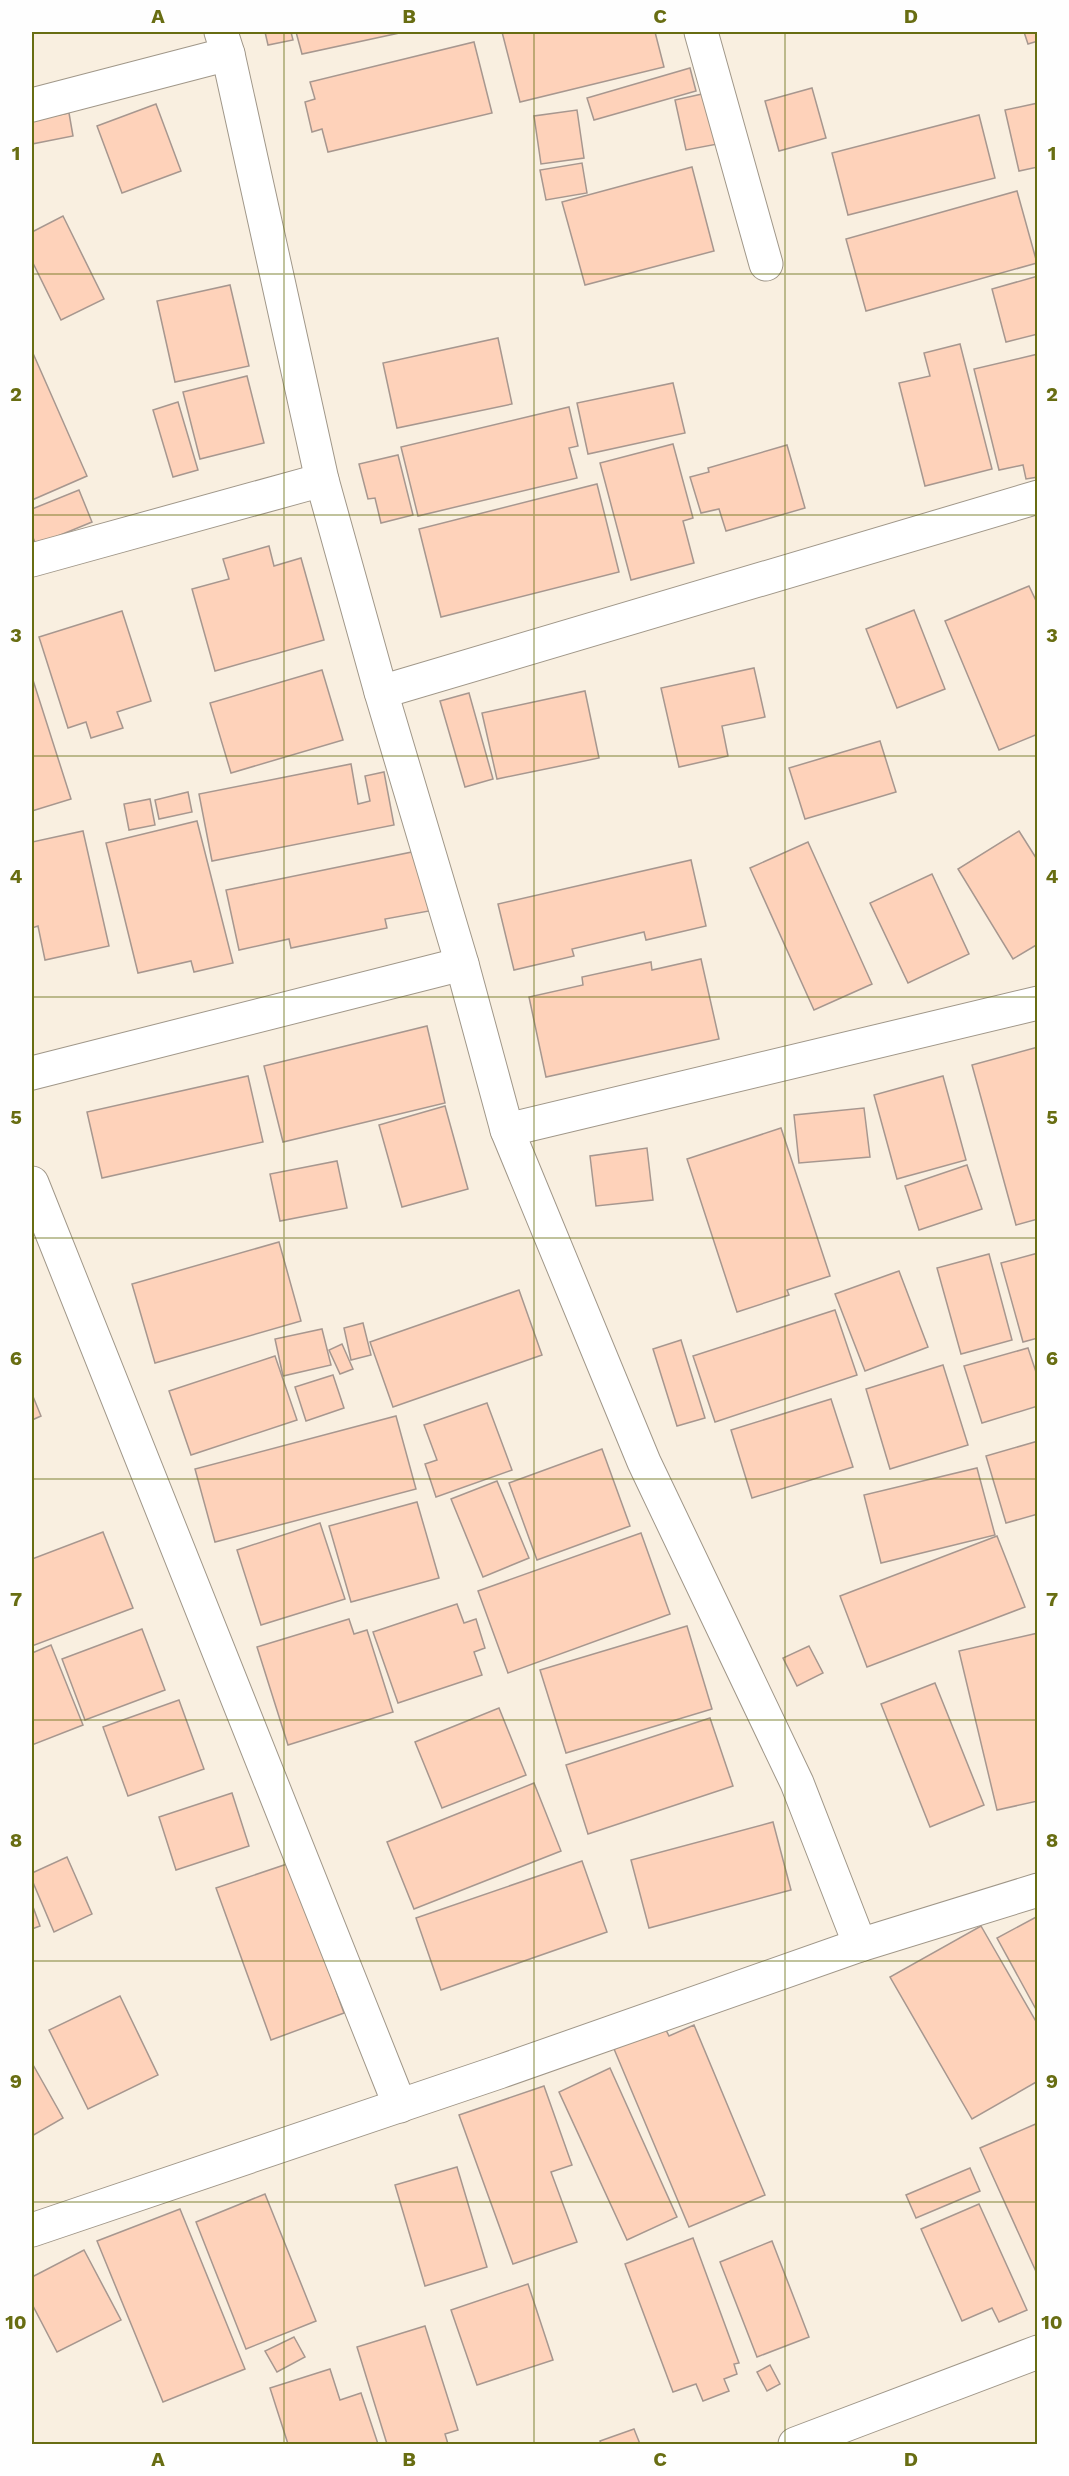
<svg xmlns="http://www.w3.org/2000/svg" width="1069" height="2476" viewBox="0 0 1069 2476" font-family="'Work Sans',sans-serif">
<rect width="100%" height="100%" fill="#f9efe0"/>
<g fill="#fed2ba" stroke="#a7978f" stroke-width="1.5">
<path d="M265,32H291L293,40L268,45Z"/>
<path d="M296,32H404L302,54Z"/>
<path d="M502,32H655L664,67L520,102Z"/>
<path d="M1024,32H1038V41L1028,44Z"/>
<path d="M474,42L492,113L328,152L322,129L312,132L305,102L315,99L310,82Z"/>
<path d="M690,68L696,91L594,120L587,98Z"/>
<path d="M812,88L826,138L779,151L765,101Z"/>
<path d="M711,92L723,143L686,150L675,100Z"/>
<path d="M1038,103V167L1019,171L1005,110Z"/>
<path d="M156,104L181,171L122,193L97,126Z"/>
<path d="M577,110L584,158L541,164L534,116Z"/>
<path d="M69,113L73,136L32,144V120Z"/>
<path d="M979,115L995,178L848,215L832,153Z"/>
<path d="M582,163L587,193L546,200L540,170Z"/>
<path d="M692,167L714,251L585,285L562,202Z"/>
<path d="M1017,191L1037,263L866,311L846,239Z"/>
<path d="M63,216L104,299L61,320L32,261V232Z"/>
<path d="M1038,276V334L1006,342L992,289Z"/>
<path d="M230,285L249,366L175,382L157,301Z"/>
<path d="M498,338L512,404L397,428L383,363Z"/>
<path d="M960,344L992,469L925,486L899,383L930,376L924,353Z"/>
<path d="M32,351L87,476L32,500Z"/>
<path d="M1038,354V477L1026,479L1023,465L999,470L974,369Z"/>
<path d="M247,376L264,443L200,459L183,392Z"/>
<path d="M673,383L685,433L588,454L577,403Z"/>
<path d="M178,402L198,470L173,477L153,410Z"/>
<path d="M569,407L578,446L569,448L577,478L418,516L401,447Z"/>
<path d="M673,444L693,518L683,521L694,563L631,580L600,463Z"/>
<path d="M787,445L805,508L726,531L719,509L701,513L690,477L709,472L708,468Z"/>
<path d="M398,455L413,515L381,523L375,498L368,499L359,464Z"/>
<path d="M597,484L619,572L441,617L419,529Z"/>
<path d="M79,490L92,522L36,545L32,535V509Z"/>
<path d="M269,546L274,566L301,558L324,640L215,671L192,589L229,579L223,559Z"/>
<path d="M1029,586L1038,605V734L999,750L945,621Z"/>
<path d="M914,610L945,689L897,708L866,629Z"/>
<path d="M122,611L151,701L117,712L123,728L91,738L86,722L68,728L39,637Z"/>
<path d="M754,668L765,717L722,726L728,756L679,767L661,688Z"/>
<path d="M322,670L343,740L231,773L210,703Z"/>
<path d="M32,677L71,799L32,811Z"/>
<path d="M585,691L599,758L497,779L482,713Z"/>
<path d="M469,693L493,779L465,787L440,701Z"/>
<path d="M880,741L896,792L805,819L789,768Z"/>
<path d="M351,764L358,804L370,801L365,776L384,772L394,825L212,861L199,794Z"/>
<path d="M188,792L192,812L159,819L155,800Z"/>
<path d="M150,799L155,825L129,830L124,804Z"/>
<path d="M197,821L233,963L194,972L191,961L138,973L106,843Z"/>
<path d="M83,831L109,946L45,960L38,926L32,928V842Z"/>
<path d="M1019,831L1038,861V944L1013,959L958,869Z"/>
<path d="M808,842L872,984L814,1010L750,868Z"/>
<path d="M417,851L429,911L385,919L387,928L291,948L289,939L239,950L226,890Z"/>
<path d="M691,860L706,926L646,940L644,932L572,949L574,956L514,970L498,904Z"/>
<path d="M932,874L969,954L908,983L870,903Z"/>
<path d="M701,959L719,1039L546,1077L529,997L583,985L582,977L651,962L652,970Z"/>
<path d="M427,1026L445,1103L283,1142L264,1066Z"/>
<path d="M1038,1047V1219L1016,1225L972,1065Z"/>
<path d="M248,1076L263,1142L102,1178L87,1112Z"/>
<path d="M943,1076L966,1160L897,1179L874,1095Z"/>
<path d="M445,1106L468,1189L402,1207L379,1125Z"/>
<path d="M864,1108L870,1157L799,1163L794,1115Z"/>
<path d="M781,1128L830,1276L787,1290L789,1295L737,1312L687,1159Z"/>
<path d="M647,1148L653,1200L596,1206L590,1156Z"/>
<path d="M337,1161L347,1208L280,1221L270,1174Z"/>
<path d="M967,1165L982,1209L919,1230L905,1186Z"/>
<path d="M279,1242L301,1321L155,1363L132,1284Z"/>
<path d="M1038,1253V1338L1023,1342L1001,1263Z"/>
<path d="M989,1254L1012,1340L961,1354L937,1268Z"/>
<path d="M899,1271L928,1347L865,1371L835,1294Z"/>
<path d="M519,1290L542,1355L393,1407L370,1342Z"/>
<path d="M835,1310L857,1375L715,1422L693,1356Z"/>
<path d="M363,1323L371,1355L351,1360L344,1328Z"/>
<path d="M322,1329L331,1365L283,1376L275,1339Z"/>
<path d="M681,1340L705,1418L677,1426L653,1349Z"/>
<path d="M342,1344L353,1369L340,1374L329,1350Z"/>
<path d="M1028,1348L1038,1378V1406L982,1423L964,1366Z"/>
<path d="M275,1356L297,1420L191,1455L169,1391Z"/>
<path d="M943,1365L968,1445L890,1469L866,1389Z"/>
<path d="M333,1375L344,1408L306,1421L295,1387Z"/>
<path d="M32,1394L41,1416L32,1420Z"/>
<path d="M831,1399L853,1467L752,1498L731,1430Z"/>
<path d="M487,1403L512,1470L436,1497L425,1464L437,1460L424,1425Z"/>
<path d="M396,1416L416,1489L215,1542L195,1469Z"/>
<path d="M1038,1441V1514L1006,1523L986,1456Z"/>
<path d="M602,1449L630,1526L537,1560L509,1483Z"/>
<path d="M977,1468L995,1535L881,1563L864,1495Z"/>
<path d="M497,1481L529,1558L483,1577L451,1499Z"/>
<path d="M417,1502L439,1578L351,1602L329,1526Z"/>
<path d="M320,1523L345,1599L261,1625L237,1550Z"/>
<path d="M103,1532L133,1608L32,1646V1559Z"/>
<path d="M641,1533L670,1614L508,1673L478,1591Z"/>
<path d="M997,1536L1025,1607L867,1667L840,1596Z"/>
<path d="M457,1604L464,1623L476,1619L485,1648L474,1652L482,1675L398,1703L373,1632Z"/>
<path d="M349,1619L354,1634L367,1630L393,1712L288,1745L257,1647Z"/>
<path d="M687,1626L712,1709L566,1753L540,1670Z"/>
<path d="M142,1629L165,1690L85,1720L62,1659Z"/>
<path d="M1038,1633V1801L997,1810L959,1651Z"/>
<path d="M51,1645L83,1725L32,1745V1653Z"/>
<path d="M809,1646L823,1673L797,1686L783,1658Z"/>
<path d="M935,1683L984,1805L930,1827L881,1704Z"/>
<path d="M179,1700L204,1769L128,1796L103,1727Z"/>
<path d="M499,1708L526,1775L442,1808L415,1742Z"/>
<path d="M710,1718L733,1786L588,1834L566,1765Z"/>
<path d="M534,1783L561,1851L414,1909L387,1842Z"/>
<path d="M232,1793L249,1846L176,1870L159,1817Z"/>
<path d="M773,1822L791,1890L649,1928L631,1860Z"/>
<path d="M67,1857L92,1914L54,1932L32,1880V1873Z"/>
<path d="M582,1861L607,1932L441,1990L416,1918Z"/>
<path d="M290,1863L344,2013L271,2040L216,1888Z"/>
<path d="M32,1904L40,1926L32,1929Z"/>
<path d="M1038,1916V2013L997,1938Z"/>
<path d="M981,1926L1038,2025V2081L972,2119L890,1977Z"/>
<path d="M120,1996L158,2075L88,2109L49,2030Z"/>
<path d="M694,2025L765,2195L689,2227L614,2049L665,2028L669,2036Z"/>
<path d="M32,2063L63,2118L32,2136Z"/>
<path d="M610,2068L677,2217L627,2240L559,2092Z"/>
<path d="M544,2086L572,2165L551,2172L577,2242L513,2264L459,2115Z"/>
<path d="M1038,2123V2276L980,2148Z"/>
<path d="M457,2167L487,2267L425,2286L395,2185Z"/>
<path d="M970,2168L980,2191L916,2218L906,2195Z"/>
<path d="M265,2194L316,2321L246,2349L196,2222Z"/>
<path d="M979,2204L1027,2310L999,2322L992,2308L962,2321L921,2229Z"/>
<path d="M180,2209L245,2369L163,2402L97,2241Z"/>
<path d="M693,2238L739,2363L734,2364L737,2374L724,2379L729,2391L703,2401L696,2384L673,2392L625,2264Z"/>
<path d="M772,2241L809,2337L757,2357L720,2262Z"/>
<path d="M84,2250L121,2320L57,2352L32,2304V2277Z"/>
<path d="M528,2284L553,2360L477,2385L451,2310Z"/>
<path d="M425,2326L458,2430L445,2434L448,2444H387L357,2347Z"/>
<path d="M294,2337L305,2357L277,2372L265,2351Z"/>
<path d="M770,2365L780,2384L767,2391L757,2372Z"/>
<path d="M330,2369L340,2400L361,2393L378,2444H288L270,2388Z"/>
<path d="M634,2429L640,2444H601L600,2441Z"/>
</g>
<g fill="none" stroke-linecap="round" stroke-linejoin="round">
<defs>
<g id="minor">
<path d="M221,32L228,54L322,480L381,692L462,964L507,1130L1038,1003"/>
<path d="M701,32L766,264"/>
<path d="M32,105L228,54"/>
<path d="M32,560L322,480"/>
<path d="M381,692L1038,497"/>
<path d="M32,1073L462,964"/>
<path d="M507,1130L644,1462L797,1783L860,1945"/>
<path d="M32,1183L400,2106"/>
<path d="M32,2230L499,2072L860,1945L1038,1890"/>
<path d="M795,2444L1038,2352"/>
</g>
</defs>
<use href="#minor" stroke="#a09789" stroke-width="35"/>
<use href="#minor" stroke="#fff" stroke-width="33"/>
</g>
<path fill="none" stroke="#686d12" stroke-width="1.5" stroke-opacity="0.55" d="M284,32V2444M534,32V2444M785,32V2444M32,274H1038M32,515H1038M32,756H1038M32,997H1038M32,1238H1038M32,1479H1038M32,1720H1038M32,1961H1038M32,2202H1038"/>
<rect width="1069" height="2476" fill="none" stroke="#fefefe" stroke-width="66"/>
<rect x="33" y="33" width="1003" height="2410" fill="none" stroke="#686d12" stroke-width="2"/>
<g font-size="20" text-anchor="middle" font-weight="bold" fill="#686d12">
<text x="158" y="23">A</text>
<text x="409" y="23">B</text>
<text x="660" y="23">C</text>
<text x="911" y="23">D</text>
<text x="16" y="160">1</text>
<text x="1052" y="160">1</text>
<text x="16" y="401">2</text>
<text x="1052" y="401">2</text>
<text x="16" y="642">3</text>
<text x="1052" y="642">3</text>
<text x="16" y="883">4</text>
<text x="1052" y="883">4</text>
<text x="16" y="1124">5</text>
<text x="1052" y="1124">5</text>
<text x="16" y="1365">6</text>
<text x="1052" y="1365">6</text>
<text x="16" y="1606">7</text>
<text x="1052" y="1606">7</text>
<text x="16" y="1847">8</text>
<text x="1052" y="1847">8</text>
<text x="16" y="2088">9</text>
<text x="1052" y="2088">9</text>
<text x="16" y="2329">10</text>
<text x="1052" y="2329">10</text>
<text x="158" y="2466">A</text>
<text x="409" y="2466">B</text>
<text x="660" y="2466">C</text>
<text x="911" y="2466">D</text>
</g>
</svg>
